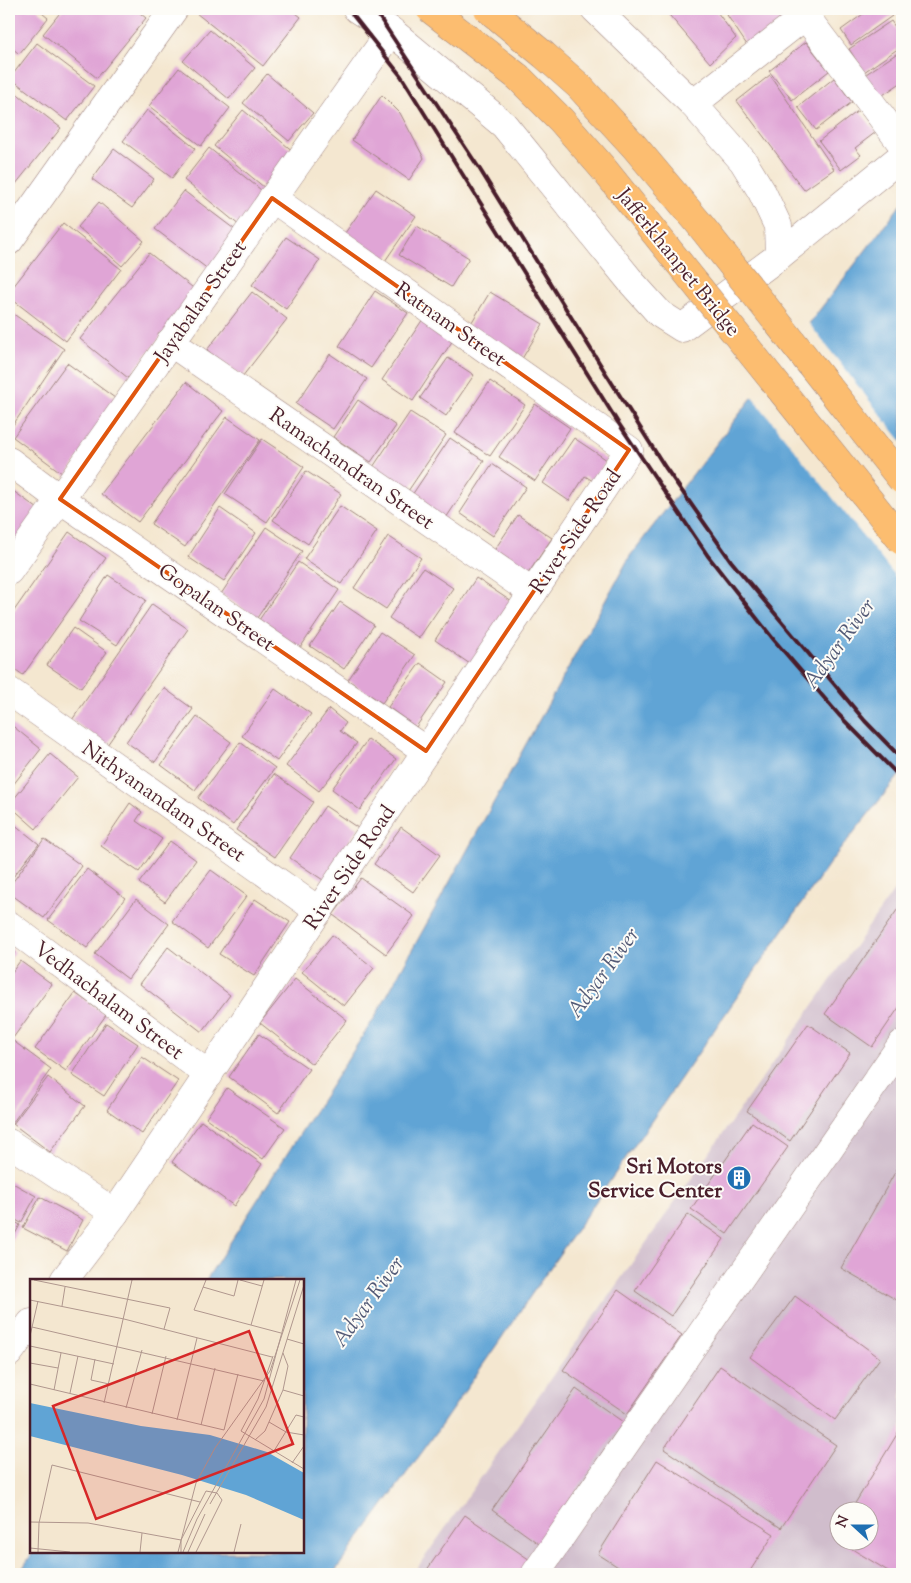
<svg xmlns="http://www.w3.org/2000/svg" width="911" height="1583" viewBox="0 0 911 1583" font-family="'Sorts Mill Goudy',serif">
<rect width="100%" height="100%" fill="#fdfcf7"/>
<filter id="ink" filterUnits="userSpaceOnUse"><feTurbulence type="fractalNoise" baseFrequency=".02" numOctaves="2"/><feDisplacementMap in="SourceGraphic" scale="10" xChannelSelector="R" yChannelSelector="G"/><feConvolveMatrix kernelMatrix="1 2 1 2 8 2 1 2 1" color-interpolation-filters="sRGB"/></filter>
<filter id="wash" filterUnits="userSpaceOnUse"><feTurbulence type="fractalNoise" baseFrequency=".0096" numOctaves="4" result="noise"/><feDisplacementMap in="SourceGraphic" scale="20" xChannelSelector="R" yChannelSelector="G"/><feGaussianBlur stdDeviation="1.12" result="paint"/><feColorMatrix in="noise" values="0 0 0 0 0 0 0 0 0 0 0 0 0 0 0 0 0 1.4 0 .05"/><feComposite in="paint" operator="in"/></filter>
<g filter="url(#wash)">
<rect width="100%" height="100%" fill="#f4e7d0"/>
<path fill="#d0bdcc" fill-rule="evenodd" d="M902,879V1574H413ZM838,1510H868V1540H838Z"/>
<path fill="#60a4d5" stroke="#556280" d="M902,203V772L831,861L431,1440L333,1574H19L33,1552H302V1280H206L375,1017L630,556Z"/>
<path fill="#f4e7d0" d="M807,321L902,442V585L751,395Z"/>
<g id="blocks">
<g fill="#e0a5d6">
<path d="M9,9H37L48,18L19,54L9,45Z"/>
<path d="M63,9H135L146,18L97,78L43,34Z"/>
<path d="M199,9H291L301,17L263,66L196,13Z"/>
<path d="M664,9H715L736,38L710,63Z"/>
<path d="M736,9H791L795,13L747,45L727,15Z"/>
<path d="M870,9H887L892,16L851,45L841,30Z"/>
<path d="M891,21L902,37V46L864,72L849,49Z"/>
<path d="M210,30L255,68L229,99L183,61Z"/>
<path d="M806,42L829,71L792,100L769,71Z"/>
<path d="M37,43L94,86L67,121L10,78Z"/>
<path d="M902,50V82L877,99L863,76Z"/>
<path d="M179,68L230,108L201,146L149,106Z"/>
<path d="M267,74L313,113L289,141L243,103Z"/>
<path d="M770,75L834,169L804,190L737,101Z"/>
<path d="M834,78L852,102L816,130L798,107Z"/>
<path d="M15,92L61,128L11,190L9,188V100Z"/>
<path d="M382,95L400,113L424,158L409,180L352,140Z"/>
<path d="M147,110L195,148L172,178L123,141Z"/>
<path d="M243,110L294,152L265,188L214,146Z"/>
<path d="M859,110L876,132L855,148L861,155L841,170L819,141Z"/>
<path d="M209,148L266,194L240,226L184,180Z"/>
<path d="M114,149L154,179L132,208L92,179Z"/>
<path d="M376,189L416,216L385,261L345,233Z"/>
<path d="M184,191L242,235L213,273L155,229Z"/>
<path d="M99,202L144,241L122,266L78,227Z"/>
<path d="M63,223L121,269L66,341L9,297V292Z"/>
<path d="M417,226L469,258L451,287L399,255Z"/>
<path d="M286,237L320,260L286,309L252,285Z"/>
<path d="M149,253L197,291L128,378L80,339Z"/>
<path d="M375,291L408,313L371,368L339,346Z"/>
<path d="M252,292L287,319L242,377L207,350Z"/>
<path d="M490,292L543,324L520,362L467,330Z"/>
<path d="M9,311L64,349L9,431Z"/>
<path d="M425,316L455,337L413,401L382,380Z"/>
<path d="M330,354L367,379L333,429L296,404Z"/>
<path d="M448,358L474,375L446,416L420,398Z"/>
<path d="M67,363L119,401L66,476L13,437Z"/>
<path d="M490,381L525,405L490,456L455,433Z"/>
<path d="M186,382L223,411L138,522L101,494Z"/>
<path d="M358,400L396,426L371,462L333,437Z"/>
<path d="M535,404L570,428L535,481L499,457Z"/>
<path d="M410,412L446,435L406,494L371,470Z"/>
<path d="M227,417L260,440L185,547L151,524Z"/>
<path d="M450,438L484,461L444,521L410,498Z"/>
<path d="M574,438L607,460L593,481L585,476L569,501L543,483Z"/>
<path d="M262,439L304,467L267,522L225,494Z"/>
<path d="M492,464L526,487L493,536L460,513Z"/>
<path d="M306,471L341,494L308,544L273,520Z"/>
<path d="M9,488L41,511L9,556Z"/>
<path d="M340,506L377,531L341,584L304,559Z"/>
<path d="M220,508L256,533L224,581L188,557Z"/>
<path d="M518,515L552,538L525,578L491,555Z"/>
<path d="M266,527L302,551L257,618L221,594Z"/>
<path d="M69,532L106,558L23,675L9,665V618Z"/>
<path d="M388,536L421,558L386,609L354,588Z"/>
<path d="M298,562L339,590L300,648L259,620Z"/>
<path d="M423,568L453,588L419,638L389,618Z"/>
<path d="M108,575L146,600L117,645L79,621Z"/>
<path d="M476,578L512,602L470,664L435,640Z"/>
<path d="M340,602L374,625L344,669L310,646Z"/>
<path d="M152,604L188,629L107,745L72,720Z"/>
<path d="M73,628L107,652L81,688L47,665Z"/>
<path d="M380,632L415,655L382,703L348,680Z"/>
<path d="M420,663L447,682L416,727L388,707Z"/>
<path d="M164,688L193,709L155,762L126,742Z"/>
<path d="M275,689L311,714L277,761L242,736Z"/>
<path d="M329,709L346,723L340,731L357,743L319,791L286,766Z"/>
<path d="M197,717L231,742L195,790L161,765Z"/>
<path d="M9,723L41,749L9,790Z"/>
<path d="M368,739L396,759L360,810L332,789Z"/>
<path d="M240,742L275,768L233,825L198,798Z"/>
<path d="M50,754L78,777L36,829L9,805Z"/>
<path d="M274,774L313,802L275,857L236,830Z"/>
<path d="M130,803L142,812L136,821L162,839L139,872L101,846Z"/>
<path d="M325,806L358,828L323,880L290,858Z"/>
<path d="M9,820L39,844L9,882Z"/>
<path d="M401,827L440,855L413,892L374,864Z"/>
<path d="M44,839L82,866L44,918L9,893V887Z"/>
<path d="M170,841L196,860L165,902L139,883Z"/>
<path d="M87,869L125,898L87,948L48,920Z"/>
<path d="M211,870L247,896L208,948L172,921Z"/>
<path d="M361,878L414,916L386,954L333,915Z"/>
<path d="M136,899L169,924L128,979L95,954Z"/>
<path d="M255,899L290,922L254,976L219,954Z"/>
<path d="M902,903V1003L872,1047L825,1014Z"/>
<path d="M332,935L374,968L344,1006L302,972Z"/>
<path d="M9,947L15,952L9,960Z"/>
<path d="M168,947L230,995L202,1032L140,984Z"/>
<path d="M20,961L52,984L13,1038L9,1035V976Z"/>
<path d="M295,979L347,1020L312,1064L260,1023Z"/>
<path d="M75,993L106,1015L66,1071L35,1049Z"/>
<path d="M106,1023L138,1044L104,1096L72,1075Z"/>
<path d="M808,1024L850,1053L790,1141L747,1111Z"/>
<path d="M259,1034L309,1069L278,1113L229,1077Z"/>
<path d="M12,1040L51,1069L13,1122L9,1119V1044Z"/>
<path d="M142,1057L178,1081L142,1134L107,1110Z"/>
<path d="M48,1077L85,1106L50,1152L13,1124Z"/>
<path d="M227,1088L285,1128L263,1159L206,1118Z"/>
<path d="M201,1121L262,1164L234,1206L172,1162Z"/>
<path d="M752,1122L788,1147L727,1234L691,1209Z"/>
<path d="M902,1160V1303L841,1268Z"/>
<path d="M9,1181L36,1196L21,1223L9,1216Z"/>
<path d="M40,1197L83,1220L67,1251L23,1228Z"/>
<path d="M688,1214L724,1239L671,1316L635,1291Z"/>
<path d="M9,1218L20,1225L9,1245Z"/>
<path d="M618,1290L682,1335L627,1414L563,1370Z"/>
<path d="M795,1296L880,1358L835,1420L750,1357Z"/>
<path d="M720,1366L836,1445L781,1528L664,1449Z"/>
<path d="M576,1389L623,1422L539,1544L492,1510Z"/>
<path d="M902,1426V1574H893L834,1538L838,1531V1540H868V1510H851Z"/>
<path d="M657,1460L774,1534L748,1574H629L598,1554Z"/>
<path d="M465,1515L530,1560L520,1574H424Z"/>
</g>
</g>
</g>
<g filter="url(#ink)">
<use href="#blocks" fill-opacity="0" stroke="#9f837e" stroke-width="1"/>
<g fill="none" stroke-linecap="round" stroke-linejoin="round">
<defs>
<g id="minor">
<path d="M800,9L902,144"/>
<path d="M693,104L805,16L810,9"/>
<path d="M9,241L174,9"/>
<path d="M779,256L902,156"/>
<path d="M170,342L533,593"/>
<path d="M9,461L60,499L426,751"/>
<path d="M9,571L391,31"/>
<path d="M9,691L319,911"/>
<path d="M9,925L209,1075"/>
<path d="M9,1143L115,1213"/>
<path d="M64,1280L115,1213L629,450L272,198"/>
<path d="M9,1353L31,1323"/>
<path d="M535,1574L902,1044"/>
</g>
<path id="tertiary" d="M357,9L391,31L504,125L633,284L660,314L682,328L779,256L778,226L762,192L743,161L693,104L595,9"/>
</defs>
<use href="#minor" stroke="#9f837e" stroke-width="29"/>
<use href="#tertiary" stroke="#9f837e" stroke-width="29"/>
<use href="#minor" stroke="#fff" stroke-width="28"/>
<use href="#tertiary" stroke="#fff" stroke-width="28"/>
<g stroke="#4a1f2b" stroke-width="4">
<path d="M348,9L401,76L617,421L708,556L774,640L839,715L902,779"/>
<path d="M374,9L479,168L605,372L665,467L731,561L865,721L902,759"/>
</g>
<defs>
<g id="primary-bridge">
<path d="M430,9L518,77L561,120L602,167L902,541"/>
<path d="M488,9L544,55L579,86L634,146L697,221L902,480"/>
</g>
</defs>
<use href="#primary-bridge" stroke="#9f837e" stroke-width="29" stroke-linecap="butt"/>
<use href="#primary-bridge" stroke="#fcbd6f" stroke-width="28"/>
</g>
</g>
<path fill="none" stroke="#e0560e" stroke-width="4" stroke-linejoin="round" d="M272,198L629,450L426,751L60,499Z"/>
<defs>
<symbol id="building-disc" viewBox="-11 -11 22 22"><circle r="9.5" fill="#1f6fb2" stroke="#fdfcf7"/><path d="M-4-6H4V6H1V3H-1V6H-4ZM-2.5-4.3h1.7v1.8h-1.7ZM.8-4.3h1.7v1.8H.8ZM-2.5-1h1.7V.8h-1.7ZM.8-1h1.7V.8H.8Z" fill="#fff"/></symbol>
</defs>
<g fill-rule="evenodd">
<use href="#building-disc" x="725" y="1164" width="28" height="28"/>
</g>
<g text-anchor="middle" stroke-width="4" stroke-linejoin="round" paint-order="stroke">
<g font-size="21" fill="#4a1f2b" stroke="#fdfcf7">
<text transform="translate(679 262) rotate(51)" y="7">Jafferkhanpet Bridge</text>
<text transform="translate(200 301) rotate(-55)" y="7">Jayabalan Street</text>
<text transform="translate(451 324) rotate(35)" y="7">Ratnam Street</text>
<text transform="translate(352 468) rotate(35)" y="7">Ramachandran Street</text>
<text transform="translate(575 531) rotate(-56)" y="7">River Side Road</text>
<text transform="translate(217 607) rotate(35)" y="7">Gopalan Street</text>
<text transform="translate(164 801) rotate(35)" y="7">Nithyanandam Street</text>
<text transform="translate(349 867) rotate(-56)" y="7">River Side Road</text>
<text transform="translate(109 1000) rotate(37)" y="7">Vedhachalam Street</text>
</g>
<g font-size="21" font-weight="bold" fill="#4a1f2b" stroke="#fdfcf7" text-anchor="end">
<text x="722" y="1173">Sri Motors<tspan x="722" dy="24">Service Center</tspan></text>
</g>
<g font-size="22" font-style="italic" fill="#545b77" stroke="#fdfcf7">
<text transform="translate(838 643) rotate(-54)" y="8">Adyar River</text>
<text transform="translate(602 972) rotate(-54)" y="8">Adyar River</text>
<text transform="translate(367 1301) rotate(-54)" y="8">Adyar River</text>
</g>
</g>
<g transform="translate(30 1279)">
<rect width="274" height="274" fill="#f4e7d0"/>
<path d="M0,124L111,147L180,156L237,173L274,194V241L216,216L152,196L0,157Z" fill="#60a4d5"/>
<path fill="none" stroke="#b0978e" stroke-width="1" d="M4,1L140,29L134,50M176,1L164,31L251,54M210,1L232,7M173,8L204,17L208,1M0,21L94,40L242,78M32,27L35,8M221,46L234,1M2,48L234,102M0,57L8,22M257,60L274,65M0,67L84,85M243,77L228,120L211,152L274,190M65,80L61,101L79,105M0,84L28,89M0,105L194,151L208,95M24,111L31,74M253,111L274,117M40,114L48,77M74,124L102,1M96,129L112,71M122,135L136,77M147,141L167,59M239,143L256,153L274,156M171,146L185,89M225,161L235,152L253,111L258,87L253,74M244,172L266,136L274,138M262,184L274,167M180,225L236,128L274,6M0,243L58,244L151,261M0,269L40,273M8,273L9,244L22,186L170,223M110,273L112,254M148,273L166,204L185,169L240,92L270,1M151,273V261L176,212L187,214L192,221L166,273M153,273L167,240L234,120L266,1M158,273L175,235M204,273L211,245"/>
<path fill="#d62828" fill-opacity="0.15" stroke="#d62828" stroke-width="2.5" d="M219,52L263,165L66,240L23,127Z"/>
<rect width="274" height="274" fill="none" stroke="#4a1f2b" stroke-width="2.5"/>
</g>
<rect width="911" height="1583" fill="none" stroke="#fdfcf7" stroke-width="30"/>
<g transform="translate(854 1526) rotate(291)"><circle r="24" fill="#fdfcf7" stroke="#b5a4a5"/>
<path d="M0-4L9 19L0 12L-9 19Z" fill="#1f6fb2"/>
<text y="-8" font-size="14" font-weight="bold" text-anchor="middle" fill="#4a1f2b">N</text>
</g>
</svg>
